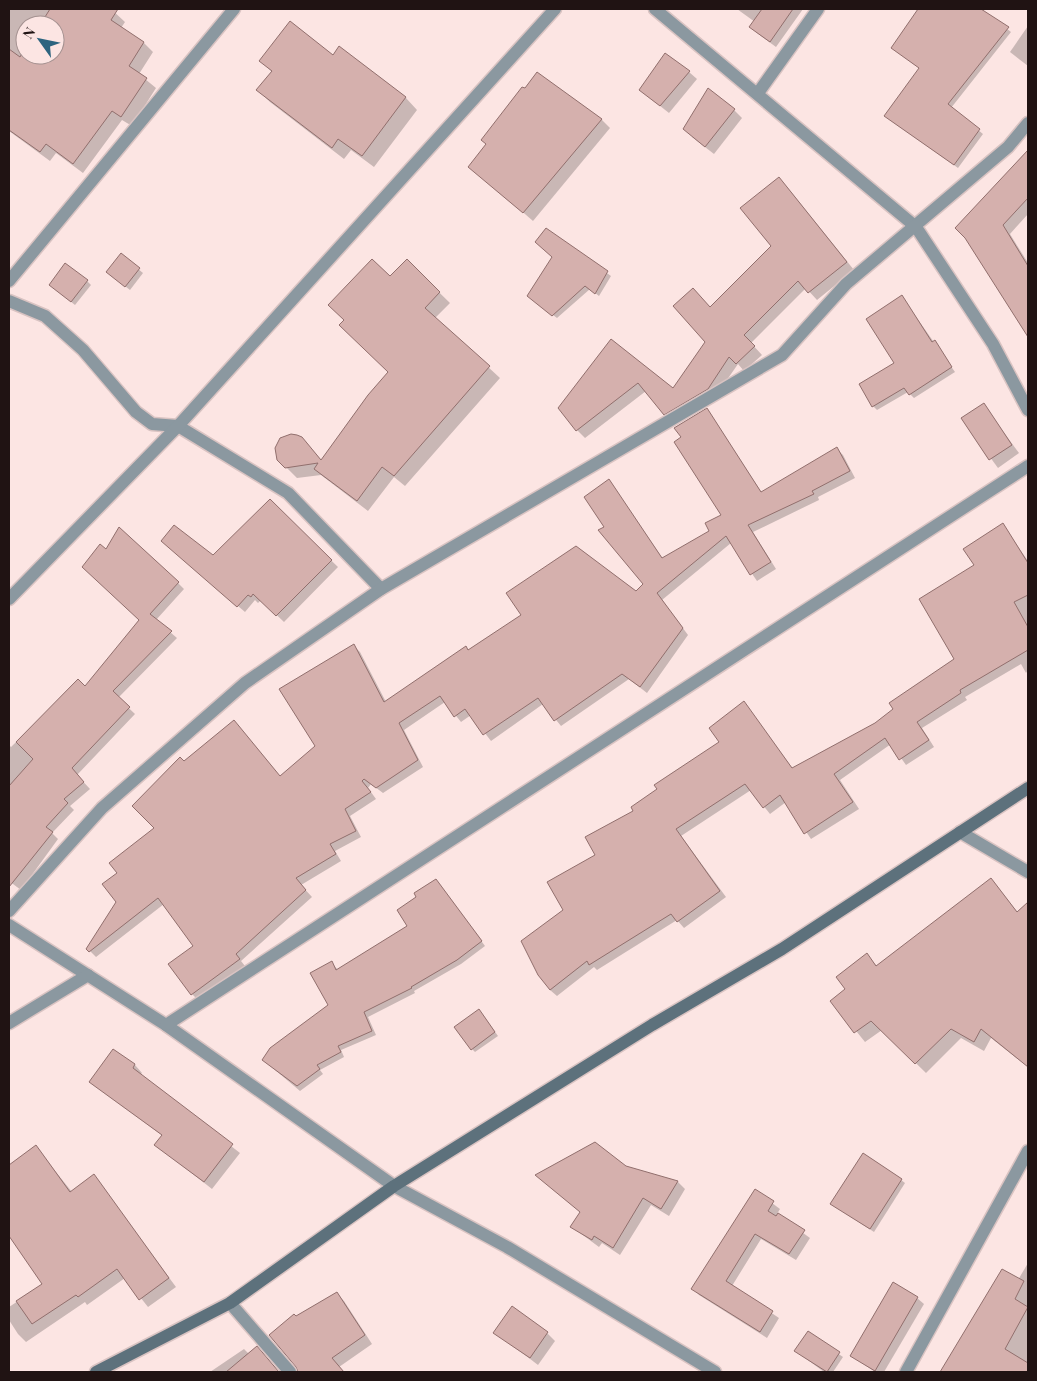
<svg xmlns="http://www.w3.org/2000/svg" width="1037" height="1381" viewBox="0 0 1037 1381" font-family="'Playfair Display',serif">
<rect width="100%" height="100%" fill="#fce5e3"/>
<g fill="#0003" fill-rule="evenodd">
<path d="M9,9H111L125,22L121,28L144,43L153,52L139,74L156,88L132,126L122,120L83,173L56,153L50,161L9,131ZM25,25H55V55H25Z"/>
<path d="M737,9H803L776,47L757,33L751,27L755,22Z"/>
<path d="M925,9H981L1011,32L951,108L983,134L958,168L885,116L920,69L893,48Z"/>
<path d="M1028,26V66L1010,52Z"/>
<path d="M339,48L406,98L417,110L374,167L351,150L344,159L270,102L258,90L272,72L261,61L333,56Z"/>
<path d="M689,72L697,79L669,113L640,90Z"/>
<path d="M734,110L742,118L714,154L692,137Z"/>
<path d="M601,119L610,128L533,221L478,173Z"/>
<path d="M1028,152V214L1010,234L1028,263V333L968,239L957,228Z"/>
<path d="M787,187L854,270L817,300L806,288L751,343L762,355L744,371L738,364L715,397L672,422L646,391L585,438L577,430L611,341L674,390L707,342L711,308L772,246Z"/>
<path d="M546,230L611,276L599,296L590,289L557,318L532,299L554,257Z"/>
<path d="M121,255L143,273L130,290L111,275Z"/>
<path d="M407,261L450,303L435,318L500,378L405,486L394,477L368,511L321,475L297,478L286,467L312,450L322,461L390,373L346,320Z"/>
<path d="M87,281L91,285L75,305L54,288Z"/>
<path d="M902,297L955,372L914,398L908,392L877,410L873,406L895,363Z"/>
<path d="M983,404L1019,453L998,468L962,419Z"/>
<path d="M707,410L762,493L837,449L843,455L855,478L818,497L819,500L753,532L776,569L757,581L731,543L662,600L688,635L647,693L629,679L561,726L543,704L491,741L471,715L461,722L445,702L404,730L423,767L383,793L371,784L368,788L376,799L350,816L361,837L335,851L341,861L301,885L312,897L241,961L245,966L198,1000L192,994L195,946L164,904L96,957L88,949L118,902L119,873L156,828L184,763L234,722L280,777L317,746L354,646L360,652L386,702L466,647L469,650L636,593L645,584L606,527L609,481L663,559L711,531L722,515L683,437Z"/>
<path d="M270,501L338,567L284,622L261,600L258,603L255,600L245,612L162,541L213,557Z"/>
<path d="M1003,525L1028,561V670L1026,673L1021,664L965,697L967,700L922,728L934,747L906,765L891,744L840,780L859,809L811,839L786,802L770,814L751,790L681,836L726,897L684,928L677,920L597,970L594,967L557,996L550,990L565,910L597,855L635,811L720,743L744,703L793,769L876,724L956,660L976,566Z"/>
<path d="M107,551L178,583L184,589L156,620L177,638L118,698L135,714L77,775L90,789L70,806L74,810L52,833L58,839L21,890L9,881V811L20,798L9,787V745L11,747L78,681L85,688L141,620Z"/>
<path d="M991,879L1018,913L1028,904V1067L991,1038L984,1051L961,1038L926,1073L882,1030L865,1042L832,1001L847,990L866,955L877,966Z"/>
<path d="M440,885L485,946L461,964L414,991L415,993L368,1017L376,1035L341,1050L344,1057L320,1070L323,1074L300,1091L268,1064L263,1060L329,1005L332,963L338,970L409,926Z"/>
<path d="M482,1014L498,1036L475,1052L472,1049Z"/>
<path d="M114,1050L135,1065L142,1073L140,1075L240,1153L212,1189L156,1145L163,1136L90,1082Z"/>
<path d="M35,1146L72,1192L94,1176L176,1287L148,1307L125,1278L87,1305L85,1302L26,1342L18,1334L9,1320V1307L44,1284L9,1234V1166Z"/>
<path d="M625,1167L678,1182L685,1189L669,1216L651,1205L620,1255L602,1243L599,1247L572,1227Z"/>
<path d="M901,1180L905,1183L874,1232L836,1207Z"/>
<path d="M756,1191L780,1209L777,1214L810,1238L796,1260L761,1239L732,1286L779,1318L767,1338L699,1295L693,1288Z"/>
<path d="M1028,1263V1372H942L1002,1271L1018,1280Z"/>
<path d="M336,1293L344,1301L372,1344L339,1367L343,1372H299L296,1317Z"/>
<path d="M917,1298L924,1304L884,1372H875L852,1356Z"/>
<path d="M495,1332L547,1333L555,1341L538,1365Z"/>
<path d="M808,1333L843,1357L833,1372H824L796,1351Z"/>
<path d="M244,1349L249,1354L267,1358L279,1372H210Z"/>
</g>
<g fill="#d5b0ad" stroke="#916f6d">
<path d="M50,9H118L111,20L144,42L129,66L147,78L121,117L112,111L73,164L46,144L40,152L9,130V49L20,57L25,48V55H55V25H40Z"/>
<path d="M762,9H793L770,42L749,27Z"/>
<path d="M918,9H981L1009,27L948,104L980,129L954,165L884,116L919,68L891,48Z"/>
<path d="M290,21L333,55L339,46L406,97L362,156L338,139L332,148L256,90L272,71L259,61Z"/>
<path d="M665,53L690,71L660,106L639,90Z"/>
<path d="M537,72L602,119L523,213L468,167L486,144L481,140L522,87L525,88Z"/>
<path d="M708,88L735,109L705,147L683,129Z"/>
<path d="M1028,150V198L1003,225L1028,266V337L965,238L955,228Z"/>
<path d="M779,177L847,262L808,293L798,281L744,335L755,346L736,364L729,357L708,389L664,415L638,383L576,431L558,408L611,339L673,388L705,342L673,306L693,288L710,307L771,246L740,208Z"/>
<path d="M546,228L608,271L595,294L585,286L552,316L527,296L552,257L535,242Z"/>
<path d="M121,253L140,268L125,287L106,272Z"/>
<path d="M372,259L390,276L407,259L440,292L425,308L490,366L394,476L382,467L357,501L314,469L318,463L285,468L277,460L275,448L280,438L291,434L297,435L302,437L321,460L368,395L388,372L339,325L344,320L328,305Z"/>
<path d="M65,263L88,280L71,302L49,285Z"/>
<path d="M902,295L932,342L935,340L952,367L909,395L904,388L872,407L859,384L894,363L866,319Z"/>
<path d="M984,403L1012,445L989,460L961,418Z"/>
<path d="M707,408L761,492L837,447L850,471L812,491L814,494L748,525L771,562L750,575L726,536L657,593L683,628L640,687L622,674L554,721L538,698L483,735L465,709L454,717L440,696L399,723L418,760L376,788L364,779L362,781L371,792L345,809L356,831L330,844L336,854L296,878L306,890L236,954L240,959L191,995L168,964L193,946L158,898L89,952L86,949L116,902L102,884L117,873L109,863L154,828L132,806L180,757L184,761L234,720L280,776L315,746L279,689L354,644L384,702L466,646L468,650L521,615L506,593L576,546L636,591L643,584L598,530L604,527L584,497L609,479L662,558L709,531L705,523L721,515L674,442L681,437L674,428Z"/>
<path d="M270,499L332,560L276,616L253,594L251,597L248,595L237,607L161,541L174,525L213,555Z"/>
<path d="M1003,523L1028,563V595L1014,602L1028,627V650L960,690L961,693L917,722L929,740L899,760L885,738L834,774L853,802L804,834L780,795L763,808L745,784L676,829L720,891L677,922L671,914L589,965L587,961L550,990L538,975L521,941L563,910L547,882L595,855L585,837L633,811L631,807L657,789L654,785L719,742L709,728L744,701L792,768L875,723L893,709L889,703L954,659L919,599L974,565L963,549Z"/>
<path d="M119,527L179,582L150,614L172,631L113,691L130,707L72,768L84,782L64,799L68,803L46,827L53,832L9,887V786L33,759L16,742L78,679L85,686L139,620L82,567L100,544L106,549Z"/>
<path d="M991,878L1017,912L1028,902V1067L981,1029L974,1042L951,1029L915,1064L871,1021L854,1033L830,1001L845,989L836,977L867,953L876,966Z"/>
<path d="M436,879L482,941L457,960L411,987L412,988L364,1012L372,1031L338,1046L341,1052L317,1065L320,1069L297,1086L262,1060L270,1048L328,1005L310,973L332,961L336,970L407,926L397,910L416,897L414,893Z"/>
<path d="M479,1009L495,1032L471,1050L454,1027Z"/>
<path d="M113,1049L135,1064L133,1068L233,1144L204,1182L154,1145L162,1135L89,1082Z"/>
<path d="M595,1142L626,1166L678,1181L661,1209L643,1198L613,1248L594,1236L592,1240L570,1227L580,1212L535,1175Z"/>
<path d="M36,1145L70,1192L94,1174L169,1278L139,1300L117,1269L78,1297L76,1295L32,1324L16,1301L42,1284L9,1236V1165Z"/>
<path d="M863,1153L902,1179L870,1229L830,1204Z"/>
<path d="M755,1189L774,1201L768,1211L776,1216L778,1213L805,1230L789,1254L755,1234L726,1281L773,1311L760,1332L691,1289Z"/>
<path d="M1002,1269L1024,1281L1015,1299L1028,1307L1005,1349L1028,1363V1372H940Z"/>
<path d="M893,1282L918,1297L875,1371L850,1356Z"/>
<path d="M337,1292L365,1335L332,1358L344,1372H298L296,1367L269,1335L294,1314L296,1316Z"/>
<path d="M512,1306L548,1332L530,1358L493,1333Z"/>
<path d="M808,1331L840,1352L827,1372L794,1351Z"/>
<path d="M257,1346L279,1372H226Z"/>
</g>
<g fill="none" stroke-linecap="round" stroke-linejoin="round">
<defs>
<g id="street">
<path d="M655,9L916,227L993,344L1028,410"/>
<path d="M758,93L818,9"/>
<path d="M9,281L234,9"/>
<path d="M9,301L45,316L83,350L136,412L152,424L178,426L288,493L381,589"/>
<path d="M9,599L178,426L555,9"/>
<path d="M960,832L1028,872"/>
<path d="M9,911L102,808L245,683L381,589L782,355L846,284L1008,147L1028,123"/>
<path d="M9,925L166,1025L394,1186L507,1247L715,1372"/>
<path d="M9,1023L88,975"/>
<path d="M166,1025L1028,466"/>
<path d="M230,1303L290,1372"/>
<path d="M906,1372L1028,1151"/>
</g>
<path id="secondary" d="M96,1372L230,1303L394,1186L652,1025L782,949L1028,788"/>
</defs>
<use href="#street" stroke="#d9c3c2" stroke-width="15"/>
<use href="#secondary" stroke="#d9c3c2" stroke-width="15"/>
<use href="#street" stroke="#8b98a0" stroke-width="12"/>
<use href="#secondary" stroke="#5d717c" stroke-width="12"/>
</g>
<rect width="1037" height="1381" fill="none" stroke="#201313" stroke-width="20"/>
<g transform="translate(40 40) rotate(303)"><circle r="24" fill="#fce5e3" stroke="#a49190"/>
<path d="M0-4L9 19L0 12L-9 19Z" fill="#2d647f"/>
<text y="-8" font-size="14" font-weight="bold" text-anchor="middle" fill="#201313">N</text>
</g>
</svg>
